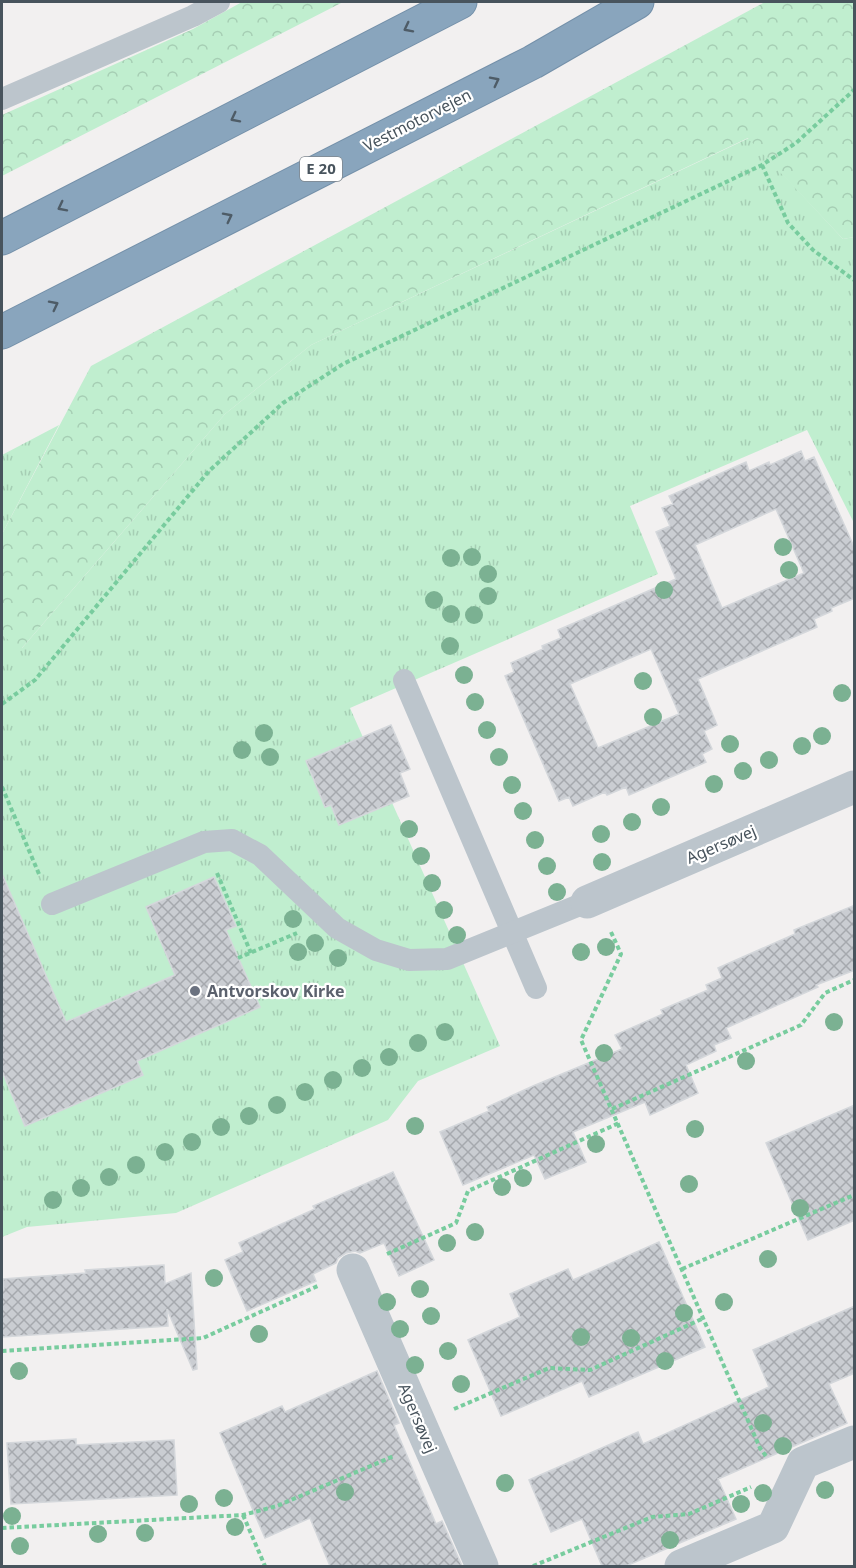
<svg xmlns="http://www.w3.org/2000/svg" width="856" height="1568" viewBox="0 0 856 1568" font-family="'Noto Sans',sans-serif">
<defs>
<pattern id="grass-tufts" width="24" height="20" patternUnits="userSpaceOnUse" patternTransform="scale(1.5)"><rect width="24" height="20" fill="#c0eecf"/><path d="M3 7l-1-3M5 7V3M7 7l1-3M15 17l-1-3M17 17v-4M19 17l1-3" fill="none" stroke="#a6ceb4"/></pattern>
<pattern id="forest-crowns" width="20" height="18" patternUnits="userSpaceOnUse" patternTransform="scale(1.5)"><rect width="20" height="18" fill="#c0eecf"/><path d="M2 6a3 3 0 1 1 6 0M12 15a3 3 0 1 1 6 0" fill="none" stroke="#a6ceb4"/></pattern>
<pattern id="building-cross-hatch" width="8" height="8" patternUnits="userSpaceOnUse" patternTransform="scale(1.5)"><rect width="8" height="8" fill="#cacdd2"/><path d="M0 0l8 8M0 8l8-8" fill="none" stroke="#a6a9ae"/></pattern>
</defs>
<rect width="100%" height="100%" fill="#f2f0f0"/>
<g fill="url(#grass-tufts)">
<path d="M749,138L843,239L854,237V523L807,430L630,506L658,574L350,708L500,1046L418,1081L388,1120L176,1213L27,1227L2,1237V635L22,648L225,414L311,345Z"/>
<path d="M59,425L2,534V455Z"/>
</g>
<g fill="url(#forest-crowns)">
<path d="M242,2H343L2,176V115L193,29Z"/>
<path d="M765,2H854V237L843,239L748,138L311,345L225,414L21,649L2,635V534L91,366Z"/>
</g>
<g fill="url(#building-cross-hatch)" stroke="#d4d7db" stroke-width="1.5" fill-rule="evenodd">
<path d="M801,451L805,461L814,457L855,549V598L831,608L832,611L814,619L817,627L698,679L717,725L704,731L712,749L702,754L706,762L629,795L626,787L607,795L605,792L573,806L569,797L559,801L505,676L514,672L511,663L543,649L542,646L561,638L558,630L676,579L656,532L670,526L662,508L673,504L669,496L746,462L749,471L769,462L770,465ZM776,509L804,573L722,608L695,545ZM651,649L679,714L598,748L570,684Z"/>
<path d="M391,725L410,769L400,773L409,796L339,825L331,805L325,807L306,761Z"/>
<path d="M2,874L66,1022L175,975L146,907L214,877L236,926L226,930L260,1007L137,1061L143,1075L25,1126L2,1071Z"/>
<path d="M855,905V970L816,985L818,987L726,1028L731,1038L714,1045L716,1051L686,1065L698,1093L650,1115L645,1102L573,1132L586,1162L545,1179L534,1155L463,1185L440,1132L489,1111L487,1107L533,1086L622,1049L615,1035L663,1014L661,1010L708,990L706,985L722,978L718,968L795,934L794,930Z"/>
<path d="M855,1105V1220L808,1240L766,1143Z"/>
<path d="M393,1172L434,1260L399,1276L384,1243L360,1253L355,1251L346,1253L338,1258L336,1263L313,1274L316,1281L247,1311L225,1260L243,1252L239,1243L315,1209L313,1206Z"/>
<path d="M659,1242L705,1347L589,1397L582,1381L501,1416L468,1340L520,1317L510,1294L568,1269L573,1280Z"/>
<path d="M164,1265L165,1284L191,1273L197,1369L193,1370L167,1309L168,1326L2,1337V1290L4,1289L3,1279L86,1273L85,1270Z"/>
<path d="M855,1306V1373L829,1384L847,1423L718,1479L736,1519L626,1566H602L582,1519L551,1532L529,1480L638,1432L643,1444L769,1387L753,1350Z"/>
<path d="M377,1371L399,1423L394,1425L436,1524L442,1521L462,1566H330L310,1518L265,1538L220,1433L282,1406L285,1412Z"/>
<path d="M76,1439V1445L174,1440L177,1495L11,1504L7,1443Z"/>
</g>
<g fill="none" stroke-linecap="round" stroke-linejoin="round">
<defs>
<g id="motorway">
<path d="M2,238L460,2"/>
<path d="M2,332L533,62L637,2"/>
</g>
</defs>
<use href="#motorway" stroke="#7490a9" stroke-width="35"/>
<g stroke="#78cc9e" stroke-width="4" stroke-dasharray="4.5 3" stroke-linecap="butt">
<path d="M762,165L788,223L813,250L854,280"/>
<path d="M2,704L35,680L209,471L283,403L343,364L762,165L796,143L854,90"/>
<path d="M2,787L39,874"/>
<path d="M217,873L251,953"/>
<path d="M611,932L621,954L581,1040L760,1448L766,1456"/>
<path d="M238,958L297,933"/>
<path d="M612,1109L801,1025L825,993L854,980"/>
<path d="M387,1254L456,1223L468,1191L619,1123"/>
<path d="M682,1269L854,1195"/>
<path d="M2,1351L203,1338L320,1285"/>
<path d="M454,1409L549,1368L590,1370L704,1318"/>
<path d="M243,1515L265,1566"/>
<path d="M2,1528L243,1515L277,1506L394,1456"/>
<path d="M533,1566L652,1517L689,1514L751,1487"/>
</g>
<g stroke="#bcc5cc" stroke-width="22">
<path d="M2,99L193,16L219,2"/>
<path d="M404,680L536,988"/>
<path d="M52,904L204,842L232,840L260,855L337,928L376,950L409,960L447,959L587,902"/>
</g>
<g stroke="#bcc5cc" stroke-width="33">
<path d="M587,902L854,787"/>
<path d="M353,1270L482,1566"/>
<path d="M681,1566L773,1527L803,1463L854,1442"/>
</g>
<use href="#motorway" stroke="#89a5bd" stroke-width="33"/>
</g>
<g fill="#7bb192">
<circle cx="783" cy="547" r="9"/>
<circle cx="472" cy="557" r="9"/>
<circle cx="451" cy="558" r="9"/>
<circle cx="789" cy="570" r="9"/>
<circle cx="488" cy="574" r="9"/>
<circle cx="664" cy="590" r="9"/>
<circle cx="488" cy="596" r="9"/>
<circle cx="434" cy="600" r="9"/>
<circle cx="451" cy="614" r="9"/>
<circle cx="474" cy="615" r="9"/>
<circle cx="450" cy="646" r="9"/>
<circle cx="464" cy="675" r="9"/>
<circle cx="643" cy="681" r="9"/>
<circle cx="842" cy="693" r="9"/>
<circle cx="475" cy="702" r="9"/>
<circle cx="653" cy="717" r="9"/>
<circle cx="487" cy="730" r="9"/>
<circle cx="264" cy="733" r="9"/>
<circle cx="822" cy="736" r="9"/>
<circle cx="730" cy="744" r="9"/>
<circle cx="802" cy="746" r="9"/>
<circle cx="242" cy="750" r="9"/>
<circle cx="270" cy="757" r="9"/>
<circle cx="499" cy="757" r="9"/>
<circle cx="769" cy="760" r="9"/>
<circle cx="743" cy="771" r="9"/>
<circle cx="714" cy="784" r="9"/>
<circle cx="512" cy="785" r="9"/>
<circle cx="661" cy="807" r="9"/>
<circle cx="523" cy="811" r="9"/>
<circle cx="632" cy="822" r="9"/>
<circle cx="409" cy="829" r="9"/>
<circle cx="601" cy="834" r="9"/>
<circle cx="535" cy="840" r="9"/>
<circle cx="421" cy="856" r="9"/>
<circle cx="602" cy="862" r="9"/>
<circle cx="547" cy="866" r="9"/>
<circle cx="432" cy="883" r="9"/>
<circle cx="557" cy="892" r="9"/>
<circle cx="444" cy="910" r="9"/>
<circle cx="293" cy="919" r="9"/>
<circle cx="457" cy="935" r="9"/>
<circle cx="315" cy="943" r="9"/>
<circle cx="606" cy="947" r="9"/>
<circle cx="298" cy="952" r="9"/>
<circle cx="581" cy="952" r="9"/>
<circle cx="338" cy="958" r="9"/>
<circle cx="834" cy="1022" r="9"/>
<circle cx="445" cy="1032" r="9"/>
<circle cx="418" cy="1043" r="9"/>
<circle cx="604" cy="1053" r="9"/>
<circle cx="389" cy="1057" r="9"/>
<circle cx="746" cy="1061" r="9"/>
<circle cx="362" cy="1068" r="9"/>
<circle cx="333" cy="1080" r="9"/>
<circle cx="305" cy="1092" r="9"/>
<circle cx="277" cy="1105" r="9"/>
<circle cx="249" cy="1116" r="9"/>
<circle cx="415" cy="1126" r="9"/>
<circle cx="221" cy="1127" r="9"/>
<circle cx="695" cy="1129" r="9"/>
<circle cx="192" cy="1142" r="9"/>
<circle cx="596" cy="1144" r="9"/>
<circle cx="165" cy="1152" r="9"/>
<circle cx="136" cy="1165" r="9"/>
<circle cx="109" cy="1177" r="9"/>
<circle cx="523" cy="1178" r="9"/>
<circle cx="689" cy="1184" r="9"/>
<circle cx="502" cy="1187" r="9"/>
<circle cx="81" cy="1188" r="9"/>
<circle cx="53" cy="1200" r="9"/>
<circle cx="800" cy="1208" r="9"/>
<circle cx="475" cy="1232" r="9"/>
<circle cx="447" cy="1243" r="9"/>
<circle cx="768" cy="1259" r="9"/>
<circle cx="214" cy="1278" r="9"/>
<circle cx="420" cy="1289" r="9"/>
<circle cx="387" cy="1302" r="9"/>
<circle cx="724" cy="1302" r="9"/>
<circle cx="684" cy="1313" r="9"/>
<circle cx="431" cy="1316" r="9"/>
<circle cx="400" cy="1329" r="9"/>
<circle cx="259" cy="1334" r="9"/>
<circle cx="581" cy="1337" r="9"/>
<circle cx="631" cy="1338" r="9"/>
<circle cx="448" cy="1351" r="9"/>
<circle cx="665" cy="1361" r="9"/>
<circle cx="415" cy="1365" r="9"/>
<circle cx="19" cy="1371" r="9"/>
<circle cx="461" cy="1384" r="9"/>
<circle cx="763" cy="1423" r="9"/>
<circle cx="783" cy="1446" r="9"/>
<circle cx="505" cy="1483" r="9"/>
<circle cx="825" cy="1490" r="9"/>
<circle cx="345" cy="1492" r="9"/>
<circle cx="763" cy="1493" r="9"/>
<circle cx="224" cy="1498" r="9"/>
<circle cx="189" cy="1504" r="9"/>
<circle cx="741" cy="1504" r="9"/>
<circle cx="12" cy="1516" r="9"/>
<circle cx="235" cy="1527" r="9"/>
<circle cx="145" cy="1533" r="9"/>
<circle cx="98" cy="1534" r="9"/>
<circle cx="670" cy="1540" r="9"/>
<circle cx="20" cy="1546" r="9"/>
</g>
<defs><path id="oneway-chevron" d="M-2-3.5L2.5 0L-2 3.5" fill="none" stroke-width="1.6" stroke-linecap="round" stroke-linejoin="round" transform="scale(1.5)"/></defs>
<g stroke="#4e5c67">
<use href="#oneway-chevron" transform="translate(408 28) rotate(153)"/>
<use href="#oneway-chevron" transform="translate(495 81) rotate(-27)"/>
<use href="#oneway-chevron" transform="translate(235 118) rotate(153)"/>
<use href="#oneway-chevron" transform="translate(62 207) rotate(153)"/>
<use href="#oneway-chevron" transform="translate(228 217) rotate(-27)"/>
<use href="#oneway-chevron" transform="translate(54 305) rotate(-27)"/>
</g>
<circle fill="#6b7280" stroke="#fff" stroke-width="2" cx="195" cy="991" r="6"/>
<g text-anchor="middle" stroke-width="4.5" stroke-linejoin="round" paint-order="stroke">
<rect fill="#fff" stroke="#7f878e" stroke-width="1.5" x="300" y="157" width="42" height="24" rx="4.5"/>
<g font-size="15" font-weight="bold" fill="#48545d">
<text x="321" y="174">E 20</text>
</g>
<g font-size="16" fill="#48545d" stroke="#fff">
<text transform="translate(417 120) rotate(-27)" y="6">Vestmotorvejen</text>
<text transform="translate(721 844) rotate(-23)" y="6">Agersøvej</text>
<text transform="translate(418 1418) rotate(67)" y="6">Agersøvej</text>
</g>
<g font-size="16" font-weight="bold" fill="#5b616d" stroke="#fff" text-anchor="start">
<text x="207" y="997">Antvorskov Kirke</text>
</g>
</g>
<rect width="856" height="1568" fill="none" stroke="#48545d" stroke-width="6"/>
</svg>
